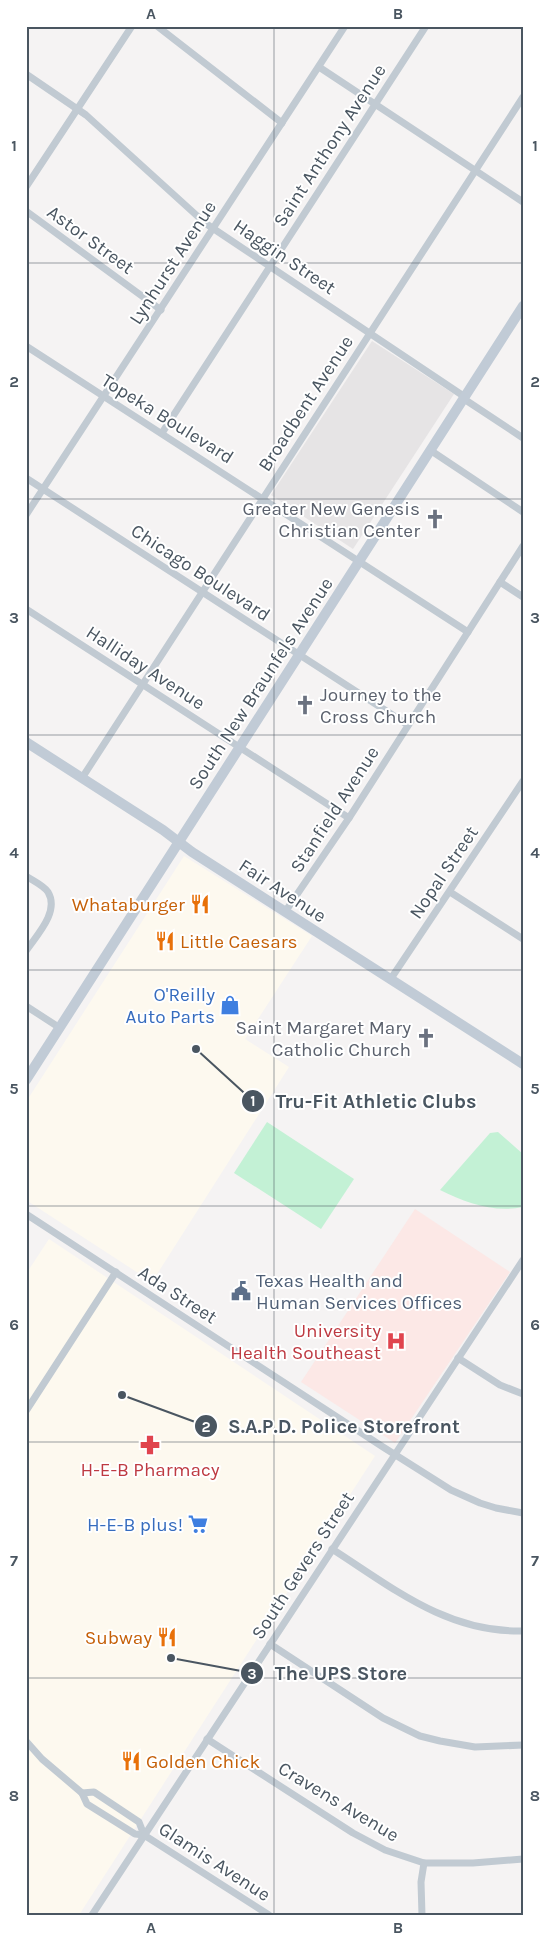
<svg xmlns="http://www.w3.org/2000/svg" width="549" height="1941" viewBox="0 0 549 1941" font-family="Karla,sans-serif">
<rect width="100%" height="100%" fill="#f5f3f3"/>
<g fill="#fdf9ef">
<path d="M184,856L312,936L245,1039L289,1067L152,1282L26,1200V1102Z"/>
<path d="M49,1239L375,1456L79,1915H26V1274Z"/>
</g>
<path fill="#e6e4e5" d="M372,341L454,394L353,549L271,495Z"/>
<path fill="#fce8e6" d="M415,1209L510,1272L395,1443L301,1382Z"/>
<g fill="#c3f1d5">
<path d="M267,1122L354,1179L321,1229L234,1173Z"/>
<path d="M498,1132L523,1154V1207C494,1213 466,1203 440,1190L490,1133Z"/>
</g>
<g fill="none" stroke-linecap="round" stroke-linejoin="round">
<g stroke="#c1cad2" stroke-width="7">
<path d="M157,26L282,123"/>
<path d="M319,67L523,202"/>
<path d="M26,74L86,115L205,223L465,397"/>
<path d="M26,187L132,26"/>
<path d="M26,211L161,310"/>
<path d="M26,346L468,632"/>
<path d="M464,399L523,438"/>
<path d="M162,433L426,26"/>
<path d="M430,450L523,512"/>
<path d="M26,478L408,725"/>
<path d="M26,515L345,26"/>
<path d="M500,582L523,597"/>
<path d="M26,609L349,818"/>
<path d="M82,778L523,97"/>
<path d="M26,876C33,881 43,885 48,892C60,912 36,936 26,951"/>
<path d="M450,892L523,939"/>
<path d="M285,912L349,818L523,546"/>
<path d="M390,980L523,781"/>
<path d="M26,1006L60,1028"/>
<path d="M26,1214L383,1447L451,1490L480,1503L496,1508L523,1513"/>
<path d="M458,1358L500,1385L523,1394"/>
<path d="M26,1411L116,1272"/>
<path d="M332,1549C393,1588 447,1633 523,1631"/>
<path d="M270,1644L383,1718L420,1736L440,1741L475,1747L523,1745"/>
<path d="M207,1739L353,1833L385,1850L424,1863H473L523,1859"/>
<path d="M26,1741L42,1759L82,1793L87,1804L135,1834L144,1835L269,1915"/>
<path d="M82,1793L94,1792L139,1822L144,1835"/>
<path d="M92,1915L523,1260"/>
<path d="M422,1915L421,1882L424,1863"/>
</g>
<g stroke="#c1cbd6" stroke-width="10">
<path d="M26,742L163,830L192,852L523,1064"/>
<path d="M26,1080L523,306"/>
</g>
</g>
<path fill="none" stroke="#4a5661" stroke-width="1" stroke-opacity="0.55" d="M274,26V1915M26,263H523M26,499H523M26,735H523M26,970H523M26,1206H523M26,1442H523M26,1678H523"/>
<defs>
<symbol id="church-bare" viewBox="-9 -9 18 18"><path d="M-1.2-6h2.4v3.5h3.3v2.4h-3.3V6h-2.4V-.1h-3.3v-2.4h3.3Z" fill="#6b7280" stroke="#fff" stroke-width="2.5" paint-order="stroke"/></symbol>
<symbol id="restaurant-bare" viewBox="-9 -9 18 18"><path d="M-5-6h1v4h1v-4h1v4h1v-4h1v5L-1.5 .5V6h-2V.5L-5-1ZM5-6V6H3V1.5H1.5Q1.5-4 5-6Z" fill="#e8710a" stroke="#fff" stroke-width="2.5" paint-order="stroke"/></symbol>
<symbol id="shop-bare" viewBox="-9 -9 18 18"><path d="M-5-2.5h2.3a2.7 3.5 0 0 1 5.4 0H5L5.5 6h-11ZM-1.5-2.5h3a1.5 2.3 0 0 0-3 0Z" fill="#3f7fe0" stroke="#fff" stroke-width="2.5" paint-order="stroke"/></symbol>
<symbol id="civic-bare" viewBox="-9 -9 18 18"><path d="M-.6-6.5H3V-4.5H.6V-3L4-1V1h2V6H-6V1h2V-1L-.6-3ZM-1.2 2.5V6h2.4V2.5Z" fill="#5c6f8a" stroke="#fff" stroke-width="2.5" paint-order="stroke"/></symbol>
<symbol id="hospital-bare" viewBox="-9 -9 18 18"><path d="M-5-5h3v3.5h4V-5h3V5h-3V1.5h-4V5h-3Z" fill="#e0444e" stroke="#fff" stroke-width="2.5" paint-order="stroke"/></symbol>
<symbol id="pharmacy-bare" viewBox="-9 -9 18 18"><path d="M-2-6h4v4h4v4h-4v4h-4v-4h-4v-4h4Z" fill="#e0444e" stroke="#fff" stroke-width="2.5" paint-order="stroke"/></symbol>
<symbol id="supermarket-bare" viewBox="-9 -9 18 18"><path d="M-6-5.5h2.5l.6 2H6L4.5 2H-2.5L-4.4-4H-6ZM-1.5 3.2a1.3 1.3 0 1 0 .1 0ZM3 3.2a1.3 1.3 0 1 0 .1 0Z" fill="#3f7fe0" stroke="#fff" stroke-width="2.5" paint-order="stroke"/></symbol>
</defs>
<g fill-rule="evenodd">
<use href="#church-bare" x="421" y="505" width="28" height="28"/>
<use href="#church-bare" x="291" y="691" width="28" height="28"/>
<use href="#restaurant-bare" x="186" y="890" width="28" height="28"/>
<use href="#restaurant-bare" x="151" y="927" width="28" height="28"/>
<use href="#shop-bare" x="216" y="991" width="28" height="28"/>
<use href="#church-bare" x="412" y="1024" width="28" height="28"/>
<use href="#civic-bare" x="227" y="1277" width="28" height="28"/>
<use href="#hospital-bare" x="382" y="1327" width="28" height="28"/>
<use href="#pharmacy-bare" x="136" y="1431" width="28" height="28"/>
<use href="#supermarket-bare" x="184" y="1510" width="28" height="28"/>
<use href="#restaurant-bare" x="153" y="1623" width="28" height="28"/>
<use href="#restaurant-bare" x="117" y="1747" width="28" height="28"/>
</g>
<g text-anchor="middle" stroke-width="4" stroke-linejoin="round" paint-order="stroke">
<g font-size="19" fill="#4a5661" stroke="#fff">
<text transform="translate(329 145) rotate(-57)" y="7">Saint Anthony Avenue</text>
<text transform="translate(91 239) rotate(36)" y="7">Astor Street</text>
<text transform="translate(285 256) rotate(34)" y="7">Haggin Street</text>
<text transform="translate(172 262) rotate(-57)" y="7">Lynhurst Avenue</text>
<text transform="translate(305 403) rotate(-57)" y="7">Broadbent Avenue</text>
<text transform="translate(168 418) rotate(32)" y="7">Topeka Boulevard</text>
<text transform="translate(201 572) rotate(33)" y="7">Chicago Boulevard</text>
<text transform="translate(146 667) rotate(33)" y="7">Halliday Avenue</text>
<text transform="translate(260 683) rotate(-57)" y="7">South New Braunfels Avenue</text>
<text transform="translate(334 809) rotate(-57)" y="7">Stanfield Avenue</text>
<text transform="translate(443 872) rotate(-56)" y="7">Nopal Street</text>
<text transform="translate(283 890) rotate(33)" y="7">Fair Avenue</text>
<text transform="translate(178 1294) rotate(33)" y="7">Ada Street</text>
<text transform="translate(302 1565) rotate(-57)" y="7">South Gevers Street</text>
<text transform="translate(339 1801) rotate(31)" y="7">Cravens Avenue</text>
<text transform="translate(215 1861) rotate(33)" y="7">Glamis Avenue</text>
</g>
<g font-size="19" fill="#5b616d" stroke="#fff" text-anchor="end">
<text x="420" y="515">Greater New Genesis<tspan x="420" dy="22">Christian Center</tspan></text>
<text x="320" y="701" text-anchor="start">Journey to the<tspan x="320" dy="22">Cross Church</tspan></text>
<text x="411" y="1034">Saint Margaret Mary<tspan x="411" dy="22">Catholic Church</tspan></text>
</g>
<g font-size="19" fill="#c56008" stroke="#fff" text-anchor="end">
<text x="185" y="911">Whataburger</text>
<text x="180" y="948" text-anchor="start">Little Caesars</text>
<text x="152" y="1644">Subway</text>
<text x="146" y="1768" text-anchor="start">Golden Chick</text>
</g>
<g font-size="19" fill="#366cbe" stroke="#fff" text-anchor="end">
<text x="215" y="1001">O'Reilly<tspan x="215" dy="22">Auto Parts</tspan></text>
<text x="183" y="1531">H-E-B plus!</text>
</g>
<g font-size="19" fill="#4e5e75" stroke="#fff" text-anchor="start">
<text x="256" y="1287">Texas Health and<tspan x="256" dy="22">Human Services Offices</tspan></text>
</g>
<g font-size="19" fill="#be3a42" stroke="#fff" text-anchor="end">
<text x="381" y="1337">University<tspan x="381" dy="22">Health Southeast</tspan></text>
<text x="150" y="1476" text-anchor="middle">H-E-B Pharmacy</text>
</g>
</g>
<path fill="none" stroke="#4a5661" stroke-width="2" d="M196 1049L253 1101M122 1395L206 1426M171 1658L252 1673"/>
<g fill="#4a5661" stroke="#fff" stroke-width="2">
<circle cx="196" cy="1049" r="5"/>
<circle cx="122" cy="1395" r="5"/>
<circle cx="171" cy="1658" r="5"/>
<circle cx="253" cy="1101" r="12"/>
<circle cx="206" cy="1426" r="12"/>
<circle cx="252" cy="1673" r="12"/>
</g>
<g font-size="15" text-anchor="middle" font-weight="bold" fill="#fff">
<text x="253" y="1106">1</text>
<text x="206" y="1432">2</text>
<text x="252" y="1679">3</text>
</g>
<g font-size="20" text-anchor="middle" font-weight="bold" fill="#4a5661" stroke="#fff" stroke-width="4" stroke-linejoin="round" paint-order="stroke">
<text x="376" y="1108">Tru-Fit Athletic Clubs</text>
<text x="344" y="1433">S.A.P.D. Police Storefront</text>
<text x="341" y="1680">The UPS Store</text>
</g>
<rect width="549" height="1941" fill="none" stroke="#ffffff" stroke-width="55"/>
<rect x="28" y="28" width="494" height="1886" fill="none" stroke="#4a5661" stroke-width="2"/>
<g font-size="16" text-anchor="middle" font-weight="bold" fill="#4a5661">
<text x="151" y="19">A</text>
<text x="398" y="19">B</text>
<text x="14" y="151">1</text>
<text x="535" y="151">1</text>
<text x="14" y="387">2</text>
<text x="535" y="387">2</text>
<text x="14" y="623">3</text>
<text x="535" y="623">3</text>
<text x="14" y="858">4</text>
<text x="535" y="858">4</text>
<text x="14" y="1094">5</text>
<text x="535" y="1094">5</text>
<text x="14" y="1330">6</text>
<text x="535" y="1330">6</text>
<text x="14" y="1566">7</text>
<text x="535" y="1566">7</text>
<text x="14" y="1801">8</text>
<text x="535" y="1801">8</text>
<text x="151" y="1933">A</text>
<text x="398" y="1933">B</text>
</g>
</svg>
